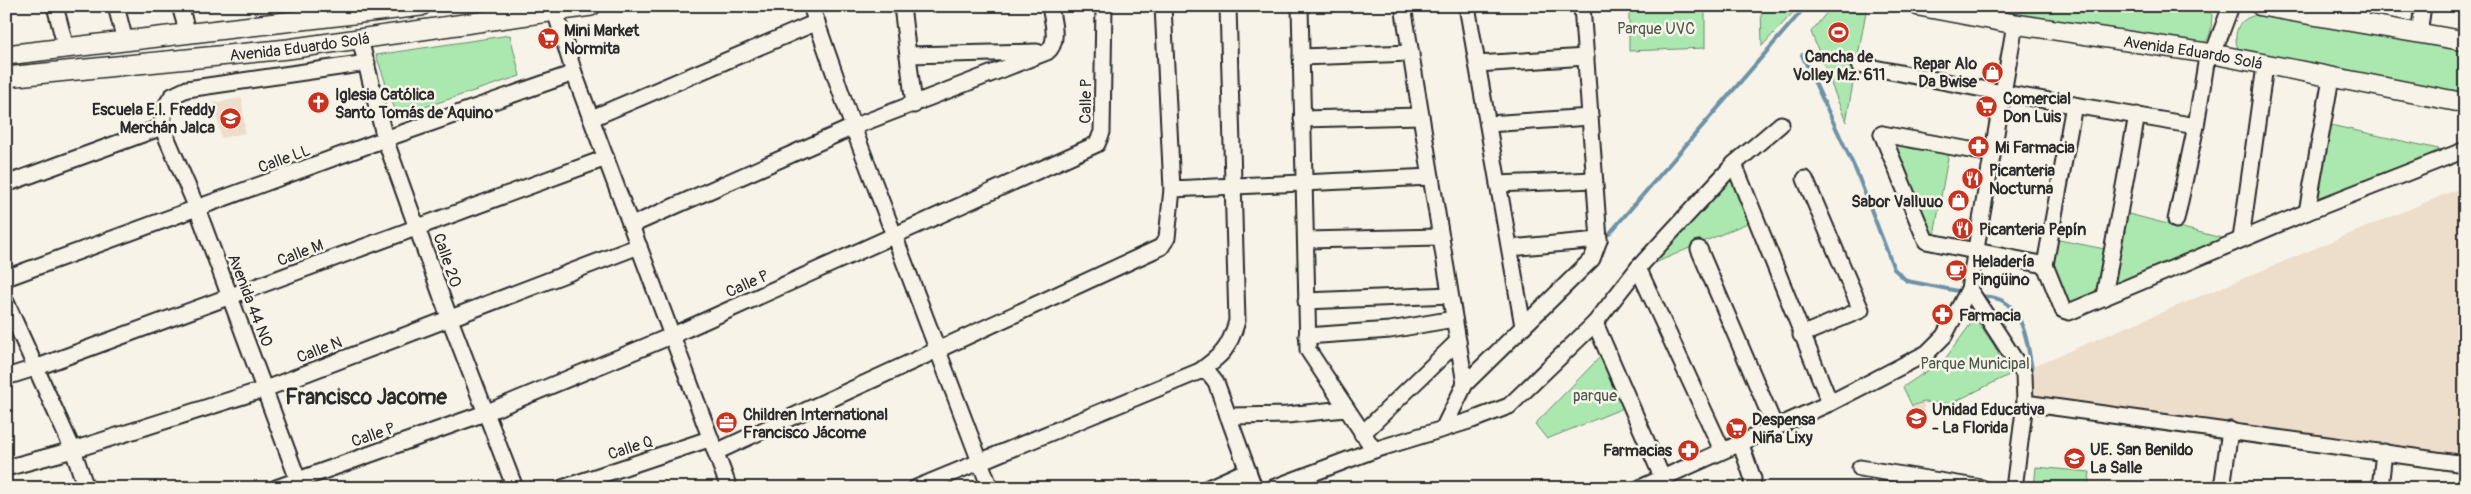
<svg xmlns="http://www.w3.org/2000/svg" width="2471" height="494" viewBox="0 0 2471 494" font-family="Pangolin,sans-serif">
<rect width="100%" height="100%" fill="#f7f3e8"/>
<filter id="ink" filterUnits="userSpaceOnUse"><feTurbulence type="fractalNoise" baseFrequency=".02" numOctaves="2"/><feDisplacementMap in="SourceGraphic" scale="10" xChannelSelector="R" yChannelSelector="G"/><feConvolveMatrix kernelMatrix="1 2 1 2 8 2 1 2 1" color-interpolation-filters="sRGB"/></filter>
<g filter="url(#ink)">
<g fill="#edddcb">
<path d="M242,98L245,133L221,138L214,103Z"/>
<path d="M2465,186V459L2030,395L2033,366Z"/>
<path d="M1924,402L1923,427H1908L1909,409Z"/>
</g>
<g fill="#aae8af" stroke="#6a8a6d">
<path d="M1629,6H1705V48L1629,51Z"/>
<path d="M1761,6H1799L1762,46Z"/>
<path d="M1832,6H1867L1846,122L1811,32Z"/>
<path d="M1962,6H2204L2212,15C2211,27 2212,35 2204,44Z"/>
<path d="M2257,15L2465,51V97L2238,49C2232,32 2239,18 2257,15Z"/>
<path d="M510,35L520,76L397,116L376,55Z"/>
<path d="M2326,124L2452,152L2310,208Z"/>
<path d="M1886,134L1950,146L1933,242Z"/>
<path d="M1732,171L1752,221L1641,269Z"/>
<path d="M2121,212L2233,241L2065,310L2049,265L2054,239L2115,251Z"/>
<path d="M1975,318L1994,345L2009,375L1950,404L1924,402L1912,406L1903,387L1945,359Z"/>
<path d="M1601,356L1626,407L1547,439L1535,424Z"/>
<path d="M2036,467L2090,472L2088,488H2034Z"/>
</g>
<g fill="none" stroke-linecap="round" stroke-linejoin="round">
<g stroke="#6d92a7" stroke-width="4">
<path d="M1802,55L1857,173L1894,269L1907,281L1963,292"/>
<path d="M1609,234L1806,6"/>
<path d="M1979,296C1989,297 1998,297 2006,303C2025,316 2028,348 2032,369"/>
</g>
<defs>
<g id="minor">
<path d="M55,6L66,48"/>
<path d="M116,6L125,41"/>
<path d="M180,6L188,34"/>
<path d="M811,6L853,127L990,488"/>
<path d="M902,6L914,105"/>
<path d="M1300,6L1308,350L1374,450"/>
<path d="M1403,6L1465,384"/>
<path d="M1467,6L1523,326"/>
<path d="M555,11L574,73L729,488"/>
<path d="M2360,23L2362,6"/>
<path d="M2419,33L2423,6"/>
<path d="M360,39L385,139L449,317L515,488"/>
<path d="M908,55L1037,52"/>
<path d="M1301,57L1411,53"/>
<path d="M1477,64L1586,57"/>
<path d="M1859,65L2003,93L2196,126L2206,63L2213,54L2231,6"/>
<path d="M592,118L817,22"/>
<path d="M1302,119L1421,116"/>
<path d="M1488,124L1590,117"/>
<path d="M1882,134L1926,241L2045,265L2074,105"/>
<path d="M1882,134L1992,154"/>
<path d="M1734,164L1830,403"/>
<path d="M6,184L162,127"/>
<path d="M1498,184L1594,180"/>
<path d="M1172,189L1431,177"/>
<path d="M2307,212L2331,78"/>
<path d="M2176,220L2196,126"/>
<path d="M632,225L853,127L1047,52C1060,42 1052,20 1050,6"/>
<path d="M2241,239L2265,66"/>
<path d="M1306,240L1441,237"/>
<path d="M1510,248L1599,240"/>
<path d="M1699,249L1775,427"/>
<path d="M2045,265L2063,310L2069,312L2307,212L2465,150"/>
<path d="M1638,268L1722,450"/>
<path d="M6,278L385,139L574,73"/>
<path d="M1969,289L2024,374L2025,403L2014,488"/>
<path d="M2104,296L2137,115"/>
<path d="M1306,301L1450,295"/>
<path d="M6,302L73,450L86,488"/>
<path d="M1595,323L1662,477"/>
<path d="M1801,335L1861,310L1805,179"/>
<path d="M1307,336L1390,330L1454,319"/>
<path d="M1200,371L1209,373L1216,382L1254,488"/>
<path d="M6,377L35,368L606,158"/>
<path d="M2025,403L2465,464"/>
<path d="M1228,416L1287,415L1345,409"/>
<path d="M1443,429L1472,420L1509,406L1595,323L1638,268L1734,164L1781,124"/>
<path d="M1362,434L1458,341"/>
<path d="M1740,442L1753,479L1752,488"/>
<path d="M716,452L1161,247L1167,238L1172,189L1163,6"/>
<path d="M6,468L73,450L265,389L639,246"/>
<path d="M1860,468L1982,488"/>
<path d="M276,488L485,413L671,336L1097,144L1102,132L1104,6"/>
<path d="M301,488L197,208L162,127L164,109L172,96L187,89L367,63"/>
<path d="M562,488L709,439"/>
<path d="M916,488L1200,371C1223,354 1229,349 1237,321L1228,6"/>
<path d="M1208,488L1248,470"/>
<path d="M1273,488L1374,450L1443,429L1465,384L1592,259L1599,240L1582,6"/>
<path d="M1640,488L1830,403L1927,353L1944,336L1969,289L2015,24"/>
<path d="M2222,488L2230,430"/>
<path d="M2380,488L2384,452"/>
</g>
<g id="major">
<path id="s1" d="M1919,6L2015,24L2213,54L2465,103"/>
<path d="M2261,6L2465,41"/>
<path d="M6,55L421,6"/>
<path id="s2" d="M6,77L288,49L591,6"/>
</g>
</defs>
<use href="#minor" stroke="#2b2b2b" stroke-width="19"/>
<use href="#major" stroke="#2b2b2b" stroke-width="22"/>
<use href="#minor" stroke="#f7f3e8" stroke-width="15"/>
<use href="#major" stroke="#f7f3e8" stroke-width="19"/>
</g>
</g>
<defs>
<symbol id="stadium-disc" viewBox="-11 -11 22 22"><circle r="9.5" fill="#c8321e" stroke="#f7f3e8"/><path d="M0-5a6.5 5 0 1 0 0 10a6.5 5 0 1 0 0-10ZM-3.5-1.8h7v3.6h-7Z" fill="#fff"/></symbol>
<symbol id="supermarket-disc" viewBox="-11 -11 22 22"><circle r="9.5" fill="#c8321e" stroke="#f7f3e8"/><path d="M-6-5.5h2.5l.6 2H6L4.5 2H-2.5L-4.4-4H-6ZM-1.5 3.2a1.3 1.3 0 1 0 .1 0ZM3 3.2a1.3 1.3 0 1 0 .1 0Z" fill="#fff"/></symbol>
<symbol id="shop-disc" viewBox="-11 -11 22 22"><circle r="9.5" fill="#c8321e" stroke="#f7f3e8"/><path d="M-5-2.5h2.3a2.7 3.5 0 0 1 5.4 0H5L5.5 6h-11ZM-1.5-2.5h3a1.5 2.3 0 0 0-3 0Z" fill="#fff"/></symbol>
<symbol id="church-disc" viewBox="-11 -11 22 22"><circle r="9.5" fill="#c8321e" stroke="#f7f3e8"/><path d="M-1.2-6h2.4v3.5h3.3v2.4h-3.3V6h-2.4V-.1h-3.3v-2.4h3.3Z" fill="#fff"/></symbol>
<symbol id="school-disc" viewBox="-11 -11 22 22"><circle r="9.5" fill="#c8321e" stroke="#f7f3e8"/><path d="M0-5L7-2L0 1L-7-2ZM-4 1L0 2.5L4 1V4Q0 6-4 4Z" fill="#fff"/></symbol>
<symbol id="pharmacy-disc" viewBox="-11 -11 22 22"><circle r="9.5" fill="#c8321e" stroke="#f7f3e8"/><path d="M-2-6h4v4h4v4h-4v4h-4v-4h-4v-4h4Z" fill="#fff"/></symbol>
<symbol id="restaurant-disc" viewBox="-11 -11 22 22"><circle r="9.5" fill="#c8321e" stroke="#f7f3e8"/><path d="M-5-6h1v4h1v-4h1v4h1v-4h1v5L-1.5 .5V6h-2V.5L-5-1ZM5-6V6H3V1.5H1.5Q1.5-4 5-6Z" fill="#fff"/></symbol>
<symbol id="cafe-disc" viewBox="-11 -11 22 22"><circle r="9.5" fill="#c8321e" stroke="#f7f3e8"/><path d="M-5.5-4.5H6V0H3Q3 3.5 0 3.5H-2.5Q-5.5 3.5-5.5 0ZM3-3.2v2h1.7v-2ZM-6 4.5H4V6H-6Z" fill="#fff"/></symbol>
<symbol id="office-disc" viewBox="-11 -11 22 22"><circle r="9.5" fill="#c8321e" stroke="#f7f3e8"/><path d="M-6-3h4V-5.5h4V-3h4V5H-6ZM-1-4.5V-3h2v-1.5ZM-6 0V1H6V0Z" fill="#fff"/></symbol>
</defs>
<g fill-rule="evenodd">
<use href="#stadium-disc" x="1826" y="20" width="25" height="25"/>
<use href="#supermarket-disc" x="536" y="26" width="25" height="25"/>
<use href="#shop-disc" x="1980" y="60" width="25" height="25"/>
<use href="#church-disc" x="306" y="90" width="25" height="25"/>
<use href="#supermarket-disc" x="1974" y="94" width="25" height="25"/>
<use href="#school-disc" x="218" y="106" width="25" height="25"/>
<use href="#pharmacy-disc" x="1966" y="134" width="25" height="25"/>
<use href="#restaurant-disc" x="1960" y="166" width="25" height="25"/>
<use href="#shop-disc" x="1946" y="188" width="25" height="25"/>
<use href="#restaurant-disc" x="1950" y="216" width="25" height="25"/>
<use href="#cafe-disc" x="1944" y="258" width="25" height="25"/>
<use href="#pharmacy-disc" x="1930" y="302" width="25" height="25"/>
<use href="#school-disc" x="1904" y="406" width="25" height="25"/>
<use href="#office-disc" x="714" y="410" width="25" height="25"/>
<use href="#supermarket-disc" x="1724" y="416" width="25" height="25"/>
<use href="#pharmacy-disc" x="1676" y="438" width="25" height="25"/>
<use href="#school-disc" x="2062" y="446" width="25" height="25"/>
</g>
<g text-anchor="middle" stroke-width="5" stroke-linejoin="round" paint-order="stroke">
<g font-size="16" fill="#4b5a4c" stroke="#f7f3e8">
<text x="1656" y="34">Parque UVC</text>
<text x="1975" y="369">Parque Municipal</text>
<text x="1595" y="401">parque</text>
</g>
<g font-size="16" font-weight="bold" fill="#2b2b2b" stroke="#f7f3e8" text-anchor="start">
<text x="564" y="36">Mini Market<tspan x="564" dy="18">Normita</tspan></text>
<text x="1839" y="62" text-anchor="middle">Cancha de<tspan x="1839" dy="18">Volley Mz. 611</tspan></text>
<text x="1977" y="69" text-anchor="end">Repar Alo<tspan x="1977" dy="18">Da Bwise</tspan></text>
<text x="335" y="100">Iglesia Católica<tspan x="335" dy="18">Santo Tomás de Aquino</tspan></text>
<text x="2003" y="104">Comercial<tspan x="2003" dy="18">Don Luis</tspan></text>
<text x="215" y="115" text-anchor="end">Escuela E.I. Freddy<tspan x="215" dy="18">Merchán Jalca</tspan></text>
<text x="1995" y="153">Mi Farmacia</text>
<text x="1989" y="176">Picanteria<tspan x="1989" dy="18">Nocturna</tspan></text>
<text x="1943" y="207" text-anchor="end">Sabor Valluuo</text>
<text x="1979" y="235">Picanteria Pepín</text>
<text x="1972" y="267">Heladería<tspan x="1972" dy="18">Pingüino</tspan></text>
<text x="1959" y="321">Farmacia</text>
<text x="1932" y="415">Unidad Educativa<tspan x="1932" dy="18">- La Florida</tspan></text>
<text x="743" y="420">Children International<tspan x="743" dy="18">Francisco Jácome</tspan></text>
<text x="1752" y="425">Despensa<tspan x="1752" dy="18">Niña Lixy</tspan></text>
<text x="2090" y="455">UE. San Benildo<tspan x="2090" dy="18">La Salle</tspan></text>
<text x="1672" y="456" text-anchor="end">Farmacias</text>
</g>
<g font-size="16" fill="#2b2b2b" stroke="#f7f3e8">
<text dy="6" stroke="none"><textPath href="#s2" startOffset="295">Avenida Eduardo Solá</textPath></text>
<text dy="6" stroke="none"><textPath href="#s1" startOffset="278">Avenida Eduardo Solá</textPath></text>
<text transform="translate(1085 101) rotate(-89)" y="6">Calle P</text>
<text transform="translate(284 158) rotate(-20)" y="6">Calle LL</text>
<text transform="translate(300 252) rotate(-21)" y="6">Calle M</text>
<text transform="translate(448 260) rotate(71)" y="6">Calle 20</text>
<text transform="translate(747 283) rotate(-24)" y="6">Calle P</text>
<text transform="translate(251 300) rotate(69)" y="6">Avenida 44 NO</text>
<text transform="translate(319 349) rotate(-21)" y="6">Calle N</text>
<text transform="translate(373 434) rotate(-19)" y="6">Calle P</text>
<text transform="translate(630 447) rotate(-18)" y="6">Calle Q</text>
</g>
<g font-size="21" font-weight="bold" fill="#2b2b2b" stroke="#f7f3e8">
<text x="366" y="404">Francisco Jacome</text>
</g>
</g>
<rect width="2471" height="494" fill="none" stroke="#f7f3e8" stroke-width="25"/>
<rect x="12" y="12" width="2446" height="469" fill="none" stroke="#2b2b2b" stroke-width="2" filter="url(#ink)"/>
</svg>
